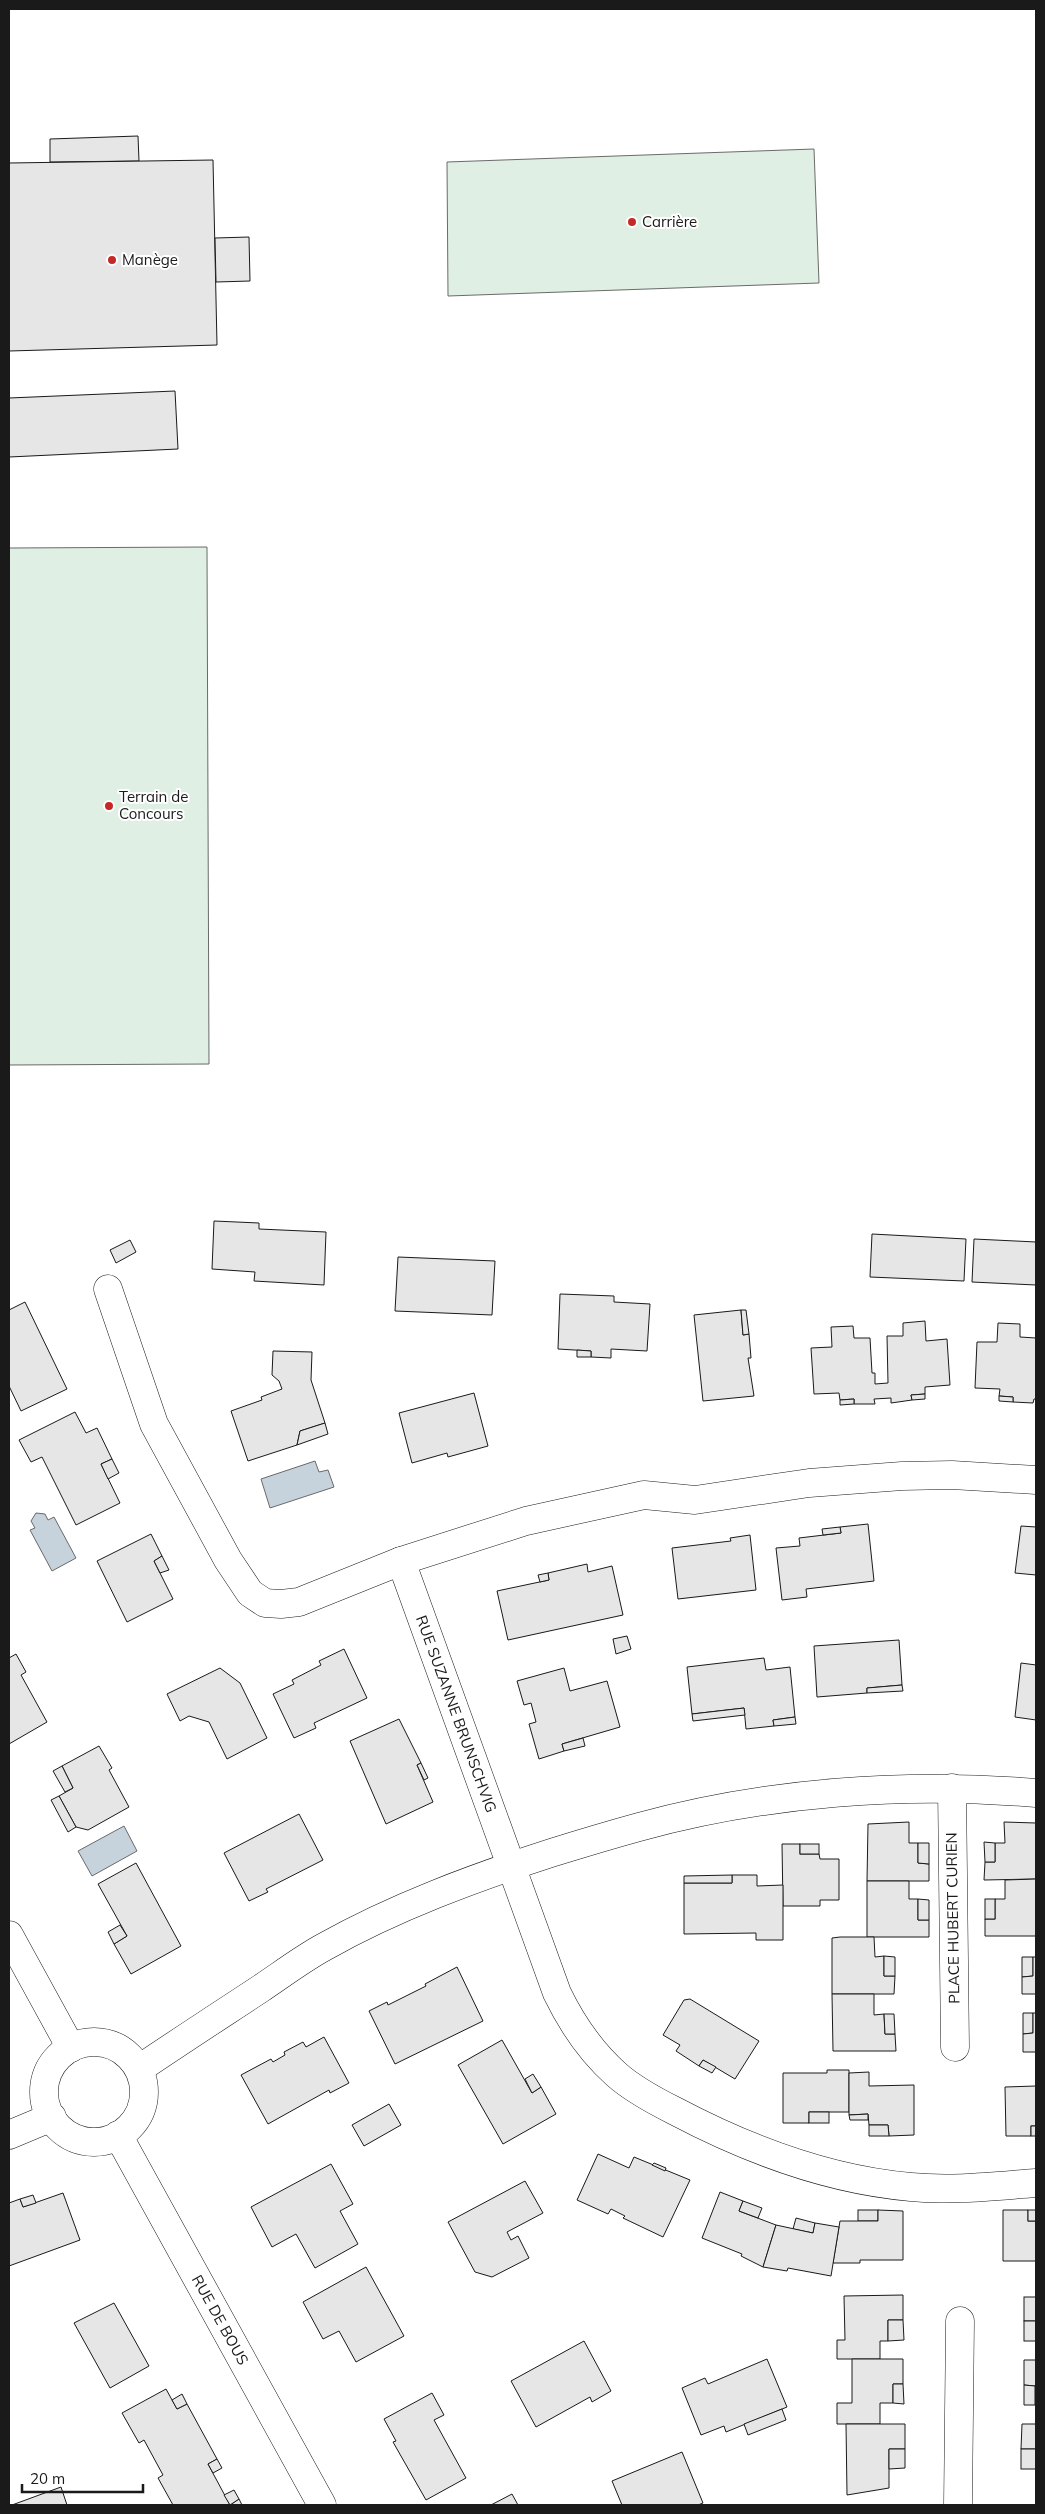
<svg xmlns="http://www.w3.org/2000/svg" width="1045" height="2514" viewBox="0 0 1045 2514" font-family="Mulish,sans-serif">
<rect width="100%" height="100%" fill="#fff"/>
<g fill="#e0efe3" stroke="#6a6a6a">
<path d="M814,149L819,283L448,296L447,162Z"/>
<path d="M207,547L209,1064L9,1065V548Z"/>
</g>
<g fill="#c6d2dc" stroke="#6a6a6a">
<path d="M315,1461L319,1472L328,1470L334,1487L270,1508L261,1479Z"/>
<path d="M36,1513L45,1514L48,1520L54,1517L76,1558L52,1571L30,1530L35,1528L31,1521Z"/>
<path d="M124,1826L137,1851L92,1876L78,1851Z"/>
</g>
<g fill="#e6e6e6" stroke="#1a1a1a">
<path d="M138,136L139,161L50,162V139Z"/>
<path d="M213,160L217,345L9,351V163Z"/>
<path d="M249,237L250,281L216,282L215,238Z"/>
<path d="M175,391L178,449L9,457V398Z"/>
<path d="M214,1221L259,1223V1229L326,1232L324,1285L254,1281L255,1272L212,1269Z"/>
<path d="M872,1234L966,1239L964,1281L870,1277Z"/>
<path d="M974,1239L1036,1242V1285L972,1282Z"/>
<path d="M130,1240L136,1252L116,1263L110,1250Z"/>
<path d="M398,1257L495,1261L492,1315L395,1311Z"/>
<path d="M560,1294L614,1296V1302L650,1304L647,1351L611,1349V1358L591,1357V1351L558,1349Z"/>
<path d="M25,1302L67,1389L21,1411L9,1386V1310Z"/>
<path d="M741,1310L743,1335L749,1334L751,1358H748L754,1396L703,1401L694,1315Z"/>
<path d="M741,1310H746L749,1334L743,1335Z"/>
<path d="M925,1321L926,1341L947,1339L950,1385L925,1387V1394L911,1395L912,1400L891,1403V1398L874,1399L875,1404H854V1399L840,1400L839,1393L814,1394L811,1348L832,1347L831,1327L853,1326L854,1338H870L872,1373H875V1384L888,1383L887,1336H903V1323Z"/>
<path d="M998,1323L1020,1324V1337L1036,1338V1399H1034L1033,1403L1013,1402V1397L999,1396L1000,1389L975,1388L977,1342H997Z"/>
<path d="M577,1350L591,1351V1357H577Z"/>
<path d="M273,1351L312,1352L311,1380L325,1423L300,1431L297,1445L248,1461L231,1411L262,1400L261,1397L282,1389L279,1381L272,1375Z"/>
<path d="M474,1393L488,1446L448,1457L447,1453L412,1463L399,1413Z"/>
<path d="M925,1394V1399L912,1400L911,1395Z"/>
<path d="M999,1396L1013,1397V1402L999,1401Z"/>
<path d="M854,1399V1404L840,1405V1400Z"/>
<path d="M75,1412L86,1433L97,1428L112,1459L101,1464L120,1503L76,1525L42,1457L31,1462L19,1440Z"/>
<path d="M325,1423L328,1434L297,1445L300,1431Z"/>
<path d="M112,1459L119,1473L108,1479L101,1464Z"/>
<path d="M868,1524L874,1581L806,1589L807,1597L782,1600L776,1548L800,1546L799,1538L841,1533L840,1527Z"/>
<path d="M1021,1526L1036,1527V1575L1015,1573Z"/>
<path d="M840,1527L841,1533L823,1535L822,1529Z"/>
<path d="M151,1534L162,1556L154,1561L173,1599L127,1622L97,1561Z"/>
<path d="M750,1535L756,1590L678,1599L672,1548L731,1541L730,1538Z"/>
<path d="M162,1556L169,1570L160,1573L154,1561Z"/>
<path d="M587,1564L588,1572L612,1566L623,1615L508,1640L497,1591L549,1580L548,1573Z"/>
<path d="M548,1573L549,1580L540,1582L538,1575Z"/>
<path d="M627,1636L631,1649L616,1654L613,1639Z"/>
<path d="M899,1640L902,1685L867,1688V1693L817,1697L814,1646Z"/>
<path d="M344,1649L367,1698L314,1723L316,1728L294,1738L273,1694L294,1684L292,1680L321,1665L319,1661Z"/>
<path d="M16,1654L26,1672L21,1675L47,1722L9,1744V1658Z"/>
<path d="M764,1658L766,1670L790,1667L795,1717L773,1720L774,1726L746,1729L744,1708L692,1714L687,1667Z"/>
<path d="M1021,1663L1036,1665V1720L1015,1717Z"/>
<path d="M220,1668L240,1683L267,1738L227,1759L209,1722L189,1716L180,1721L167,1694Z"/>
<path d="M564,1668L570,1691L607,1681L620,1727L562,1744L564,1751L539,1759L529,1724L536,1722L531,1703L524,1705L517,1681Z"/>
<path d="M902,1685L903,1691L867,1693V1688Z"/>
<path d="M744,1708L745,1715L693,1721L692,1714Z"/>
<path d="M795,1717L796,1724L774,1726L773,1720Z"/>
<path d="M399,1719L421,1763L417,1765L433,1802L386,1824L350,1741Z"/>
<path d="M583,1738L585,1746L564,1751L562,1744Z"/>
<path d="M99,1746L112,1768L109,1770L129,1807L88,1830L76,1827L59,1796L73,1788L62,1766Z"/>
<path d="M421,1763L428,1778L424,1780L417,1765Z"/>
<path d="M62,1766L73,1788L65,1792L53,1771Z"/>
<path d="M59,1796L76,1827L68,1832L51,1800Z"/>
<path d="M299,1814L323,1860L266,1889L268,1892L249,1901L224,1853Z"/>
<path d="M909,1822V1843H918V1863L929,1864V1881H867L868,1824Z"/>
<path d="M1004,1822L1036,1823V1879L984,1880L985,1862H995V1843H1005Z"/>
<path d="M984,1842L995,1843V1862H985Z"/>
<path d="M918,1843H929V1864L918,1863Z"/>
<path d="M782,1844H800V1854H819L820,1859H839V1900H820V1906H783Z"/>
<rect x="800" y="1844" width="19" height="10"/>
<path d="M136,1863L181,1946L131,1974L114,1944L127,1936L98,1884Z"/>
<path d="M732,1875H757V1886L783,1885V1940H756V1933L684,1934V1883H732Z"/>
<path d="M732,1875V1883H684V1876Z"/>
<path d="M1036,1879V1936H985V1919H995V1899H1005V1880Z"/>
<path d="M867,1881H909V1899H918V1920H929V1937H867Z"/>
<path d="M918,1899L929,1900V1920H918Z"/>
<rect x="985" y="1899" width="10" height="20"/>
<path d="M120,1925L127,1936L114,1944L108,1932Z"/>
<path d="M840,1937H874L875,1957L884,1956V1976H895L894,1994H832V1938Z"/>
<path d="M884,1956L895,1957V1976H884Z"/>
<path d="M1022,1957H1033V1976L1022,1977Z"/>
<path d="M1033,1957H1036V1994H1022V1977L1033,1976Z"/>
<path d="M457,1967L483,2021L395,2064L369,2011L387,2002L388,2005L426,1986L425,1984Z"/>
<path d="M832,1994H874V2015L884,2014L885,2034H895L896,2051H833Z"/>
<path d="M690,1999L759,2041L735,2079L703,2060L699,2066L676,2051L680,2045L663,2035L684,2000Z"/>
<path d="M1023,2013H1033V2033L1023,2034Z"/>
<path d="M1033,2013H1036V2052H1023V2034L1033,2033Z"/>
<path d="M884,2014H894L895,2034H885Z"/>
<path d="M324,2037L349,2083L330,2093L329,2090L268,2124L241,2075L271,2059L273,2062L285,2055L284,2052L303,2042L306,2047Z"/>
<path d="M502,2040L532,2093L541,2087L556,2114L503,2144L458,2065Z"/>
<path d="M703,2060L716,2067L712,2073L699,2066Z"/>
<path d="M827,2070H849V2112H809V2123H783V2073H827Z"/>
<path d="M869,2072V2086L914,2085V2135L889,2136L888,2125H869L868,2114L849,2115V2073Z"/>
<path d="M533,2074L541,2087L532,2093L525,2079Z"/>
<path d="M1036,2086V2126H1031V2136H1006L1005,2087Z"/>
<path d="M389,2104L401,2125L364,2146L352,2125Z"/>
<rect x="809" y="2112" width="20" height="11"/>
<path d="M868,2114V2120H850L849,2115Z"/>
<path d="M869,2125H888L889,2136H869Z"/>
<rect x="1031" y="2126" width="5" height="10"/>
<path d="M598,2154L629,2168L634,2157L690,2180L663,2237L623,2218L625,2216L611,2209L608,2214L577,2200Z"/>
<path d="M654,2163L666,2168L665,2171L652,2165Z"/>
<path d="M331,2164L353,2204L340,2211L358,2244L315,2268L296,2234L272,2247L251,2207Z"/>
<path d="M525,2181L543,2213L507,2232L511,2240L518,2236L529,2258L492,2277L475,2272L448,2222Z"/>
<path d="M720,2192L743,2201L739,2211L776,2225L763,2267L741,2256L742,2254L702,2238Z"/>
<path d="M63,2193L80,2240L9,2266V2203L20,2199L23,2207Z"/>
<path d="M33,2195L36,2203L23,2207L20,2199Z"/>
<path d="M743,2201L762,2208L758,2218L739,2211Z"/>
<rect x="858" y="2210" width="20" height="11"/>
<path d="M878,2210L903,2211V2260H860V2263H833L840,2221H878Z"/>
<path d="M1003,2210H1028V2221H1036V2261H1003Z"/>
<rect x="1028" y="2210" width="8" height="11"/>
<path d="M796,2218L815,2223L813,2233L793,2229Z"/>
<path d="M815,2223L839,2227L831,2276L788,2268L787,2271L763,2267L776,2225L813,2233Z"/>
<path d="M366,2267L404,2336L356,2362L339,2331L323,2339L303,2302Z"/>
<path d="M903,2295V2320H888V2341H880V2359H837V2340H845L844,2296Z"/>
<rect x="1024" y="2297" width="12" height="24"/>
<path d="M114,2303L149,2366L110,2388L74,2323Z"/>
<path d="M888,2320H903L904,2340L888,2341Z"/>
<rect x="1024" y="2321" width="12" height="20"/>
<path d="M584,2341L611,2391L592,2402L590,2397L536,2427L511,2381Z"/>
<path d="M767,2359L787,2407L726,2432L724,2426L701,2435L682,2388L705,2378L708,2384Z"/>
<path d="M852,2359H903V2384H893V2403H880V2424H837V2403H852Z"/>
<path d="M1024,2360H1036V2405L1035,2386L1024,2385Z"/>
<path d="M893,2384H903L904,2404L893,2403Z"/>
<path d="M1024,2385L1035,2386V2405H1024Z"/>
<path d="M166,2389L177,2409L187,2404L217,2459L208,2464L230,2505L239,2499L242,2505H173L158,2478L163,2475L144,2440L139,2443L122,2413Z"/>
<path d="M432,2393L444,2415L434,2420L466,2478L426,2500L393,2442L396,2441L384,2419Z"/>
<path d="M182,2394L187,2404L177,2409L172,2400Z"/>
<path d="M782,2409L786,2420L748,2435L744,2424Z"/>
<path d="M846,2424H905V2449H889V2488L847,2495Z"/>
<path d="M1022,2424H1036V2449H1021Z"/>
<path d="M889,2449H905V2468L889,2469Z"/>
<rect x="1021" y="2449" width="15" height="20"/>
<path d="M682,2452L703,2503L698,2505H622L612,2481Z"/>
<path d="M217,2459L222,2468L213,2473L208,2464Z"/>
<path d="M61,2487L67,2505H12Z"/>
<path d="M234,2490L239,2499L230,2505L224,2495Z"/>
<path d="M512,2494L518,2505H491Z"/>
</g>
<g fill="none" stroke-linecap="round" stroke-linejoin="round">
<defs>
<g id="minor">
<path d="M108,1289L154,1424L228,1560L250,1593L265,1603L281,1604L299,1602L401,1561L526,1521L644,1495L695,1500L809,1483L902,1476L952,1475L1036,1480"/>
<path d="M401,1561L557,1993C572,2024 591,2052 617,2075C634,2090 655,2101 675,2111C747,2149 829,2180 911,2187C953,2191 995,2186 1036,2183"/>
<path d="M952,1788L955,2047"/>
<path d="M9,1935L71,2048"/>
<circle cx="94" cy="2092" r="50"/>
<path d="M139,2069C179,2042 219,2016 260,1989C281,1975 302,1959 324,1947C395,1907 474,1878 551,1853C580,1844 610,1835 639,1827C767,1792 904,1782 1036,1793"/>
<path d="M9,2135L52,2117"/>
<path d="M118,2135L322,2505"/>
<path d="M958,2505L960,2321"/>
</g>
</defs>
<use href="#minor" stroke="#1a1a1a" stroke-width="29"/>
<use href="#minor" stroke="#fff" stroke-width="28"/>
</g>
<g fill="#c62828" stroke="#fff" stroke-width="2">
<circle cx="632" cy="222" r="5"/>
<circle cx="112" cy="260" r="5"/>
<circle cx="109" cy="806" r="5"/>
</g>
<g text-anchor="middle" stroke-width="4" stroke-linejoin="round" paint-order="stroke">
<g font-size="15" fill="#1a1a1a" stroke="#fff" text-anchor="start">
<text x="642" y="227">Carrière</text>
<text x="122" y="265">Manège</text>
<text x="119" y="802">Terrain de<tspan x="119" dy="17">Concours</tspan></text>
</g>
<g font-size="15" fill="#1a1a1a" stroke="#fff">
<text transform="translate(456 1714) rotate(70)" y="5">RUE SUZANNE BRUNSCHVIG</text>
<text transform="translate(953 1918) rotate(-91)" y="5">PLACE HUBERT CURIEN</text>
<text transform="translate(220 2320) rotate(61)" y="5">RUE DE BOUS</text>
</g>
</g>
<rect width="1045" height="2514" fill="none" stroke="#1a1a1a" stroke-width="20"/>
<path d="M22 2484v8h121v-8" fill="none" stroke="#1a1a1a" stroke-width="2.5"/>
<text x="30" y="2484" font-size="15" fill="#1a1a1a" stroke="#ffffff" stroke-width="4" paint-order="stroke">20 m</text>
</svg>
